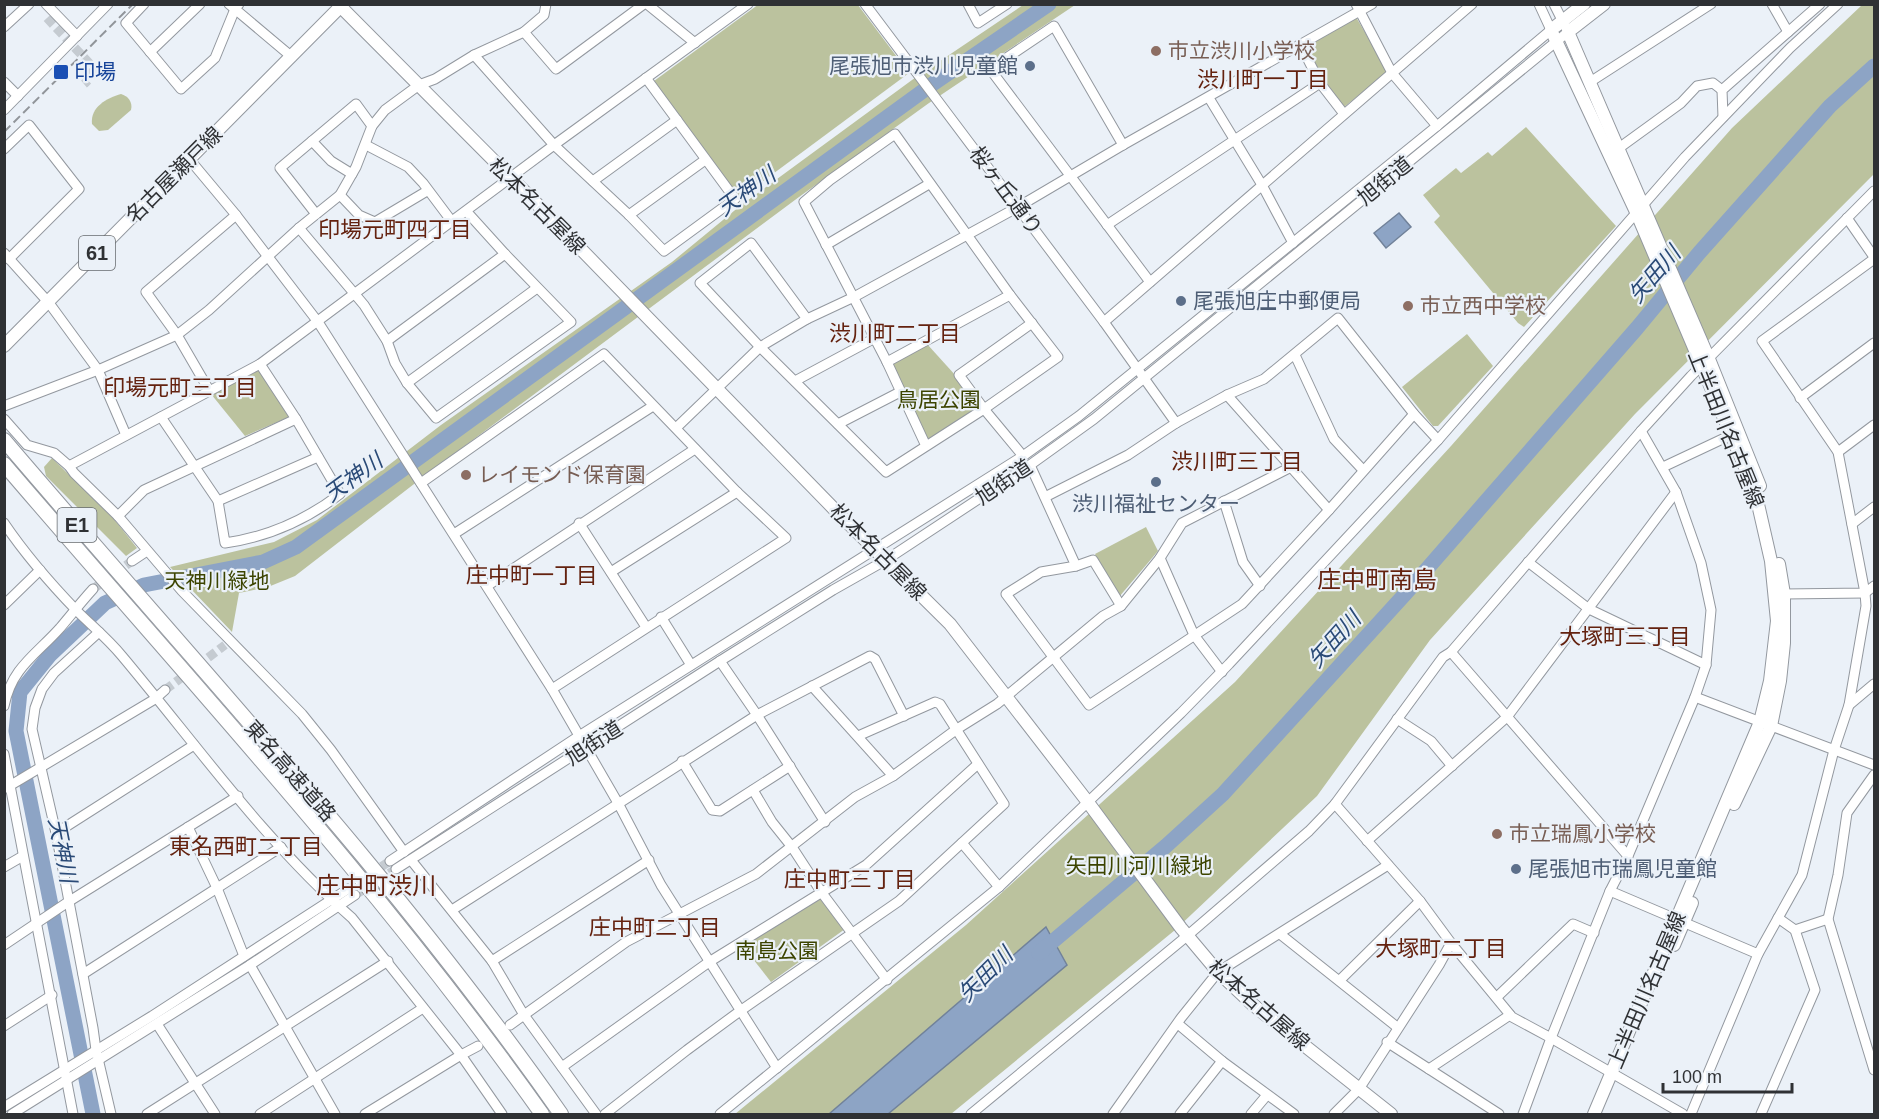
<svg xmlns="http://www.w3.org/2000/svg" width="1879" height="1119" viewBox="0 0 1879 1119" font-family="Helvetica,'Noto Sans JP',sans-serif">
<rect width="100%" height="100%" fill="#ebf1f8"/>
<g fill="#bbc29e">
<path d="M759,4L858,5L909,73L739,199L654,81Z"/>
<path d="M1023,5H1075L929,103L799,197L427,474L295,576L268,587L239,593L232,632L170,567L274,542L317,520L441,425L672,262L740,206L912,80Z"/>
<path d="M1862,5H1874V174L1635,414L1430,640L1317,796L1175,930L951,1114H735L966,925L1235,682L1451,446L1732,128Z"/>
<path d="M1356,17L1388,72L1344,107L1324,81L1306,45Z"/>
<path d="M121,94C128,96 133,102 131,110L108,130L99,131L92,124C90,107 107,98 121,94Z"/>
<path d="M1526,127L1616,226L1524,327L1518,323L1434,222L1440,216L1423,195L1456,168L1461,173L1488,152L1492,156Z"/>
<path d="M1467,334L1493,366L1438,426H1433L1402,387Z"/>
<path d="M927,344L956,376L980,408L928,439L891,362Z"/>
<path d="M259,370L289,417L245,436L211,394Z"/>
<path d="M52,458L114,519L137,548L126,556L46,476L44,467Z"/>
<path d="M1146,527L1158,551L1119,597L1095,554Z"/>
<path d="M822,898L845,929L771,982L742,945Z"/>
</g>
<g fill="#8da4c5" stroke="#71829a" stroke-width="1.5">
<path d="M1399,213L1411,227L1386,248L1374,233Z"/>
<path d="M1046,927L1067,965L888,1114H829Z"/>
</g>
<g fill="none" stroke-linecap="round" stroke-linejoin="round">
<g stroke="#8da4c5" stroke-width="15">
<path d="M1039,953L1166,846L1223,794L1406,593L1637,328L1699,253L1830,106L1874,66"/>
<path d="M93,1114L16,731L20,692L50,655L105,603L144,585L263,562L296,547L934,83L1049,4"/>
</g>
<g stroke="#c5cbd1" stroke-width="9" stroke-dasharray="9 4.5" stroke-linecap="butt">
<path d="M47,18L91,65C94,73 90,79 84,84"/>
<path d="M93,589L132,561"/>
<path d="M165,690L225,645"/>
<path d="M348,889L390,861"/>
<path d="M355,895L396,869"/>
</g>
<defs>
<g id="minor">
<path d="M46,4L77,36"/>
<path d="M144,4L126,23L181,89L215,58L235,9L239,4"/>
<path d="M229,4L292,57"/>
<path d="M647,4L695,43"/>
<path d="M865,4L1104,322L1176,423"/>
<path d="M968,4L978,23L1007,4"/>
<path d="M1356,4L1392,73L1437,126"/>
<path d="M1772,4L1788,32"/>
<path d="M4,27L29,4"/>
<path d="M524,32L556,69L644,4"/>
<path d="M1300,44L1320,83L1344,114"/>
<path d="M150,52L200,4"/>
<path d="M474,55L554,145L629,215L664,251L735,199L646,78"/>
<path d="M4,82L18,96"/>
<path d="M1590,82L1711,4"/>
<path d="M1209,98L1262,185L1293,243"/>
<path d="M4,110L108,4"/>
<path d="M1723,117L1722,90L1820,4"/>
<path d="M312,141L331,161L352,174"/>
<path d="M366,145L408,167L423,183L453,223"/>
<path d="M1123,145L1054,26L990,69L1150,282"/>
<path d="M1619,148L1681,103L1697,86L1713,83L1722,90"/>
<path d="M4,149L29,125L79,189L9,259"/>
<path d="M190,160L236,215L318,322L552,689L618,803L661,885L777,1068"/>
<path d="M593,181L677,120"/>
<path d="M340,195L359,215L375,222L427,191"/>
<path d="M316,214L280,168L356,104L372,126"/>
<path d="M629,215L705,160"/>
<path d="M1847,218L1874,257"/>
<path d="M1107,225L1320,83"/>
<path d="M299,228L364,305L387,341L395,363L407,383L436,418L571,322L505,254L467,212"/>
<path d="M826,245L929,184"/>
<path d="M4,253L49,303L98,370L126,435"/>
<path d="M807,319L751,243L700,283L760,347L886,472L984,409L1058,357L1010,295L895,134L830,180L804,202L887,362L926,446"/>
<path d="M1104,322L1472,4"/>
<path d="M387,341L505,254"/>
<path d="M1295,355L1334,439L1363,470"/>
<path d="M887,362L1010,295"/>
<path d="M795,381L875,338"/>
<path d="M407,383L537,288"/>
<path d="M209,390L177,335L146,292L236,215"/>
<path d="M1227,395L1329,510"/>
<path d="M1800,398L1874,343"/>
<path d="M4,406L98,370L177,335L209,310L299,228L340,195L356,167L372,126L385,110L419,85L435,79L474,55L524,32L544,15L546,4"/>
<path d="M161,417L218,501L225,543C268,537 306,520 340,494L296,419L260,364"/>
<path d="M4,419L27,445L54,453L69,466L74,473L118,516L182,591L302,714L331,750L404,852"/>
<path d="M838,424L900,392"/>
<path d="M676,428L760,347L807,319L854,297L1018,207L1123,145L1372,4"/>
<path d="M1838,452L1874,425"/>
<path d="M1023,456L984,409L959,375L1032,323"/>
<path d="M1030,465L1076,566"/>
<path d="M69,466L260,364L554,145L748,4"/>
<path d="M1663,467L1731,435"/>
<path d="M421,483L604,354L737,492L786,538L552,689"/>
<path d="M1045,497L1128,455L1176,423L1227,395L1264,379L1338,318L1414,414L1438,440"/>
<path d="M218,501L318,457"/>
<path d="M1224,501L1243,562L1260,586"/>
<path d="M118,516L144,490L296,419"/>
<path d="M4,523C25,554 51,584 77,611C92,626 108,639 122,656C196,744 265,842 352,918L461,1055L502,1114"/>
<path d="M579,523L646,627"/>
<path d="M1852,524L1874,507"/>
<path d="M454,534L653,406"/>
<path d="M1160,558L1194,635L1222,672"/>
<path d="M132,561L147,551"/>
<path d="M1528,562L1589,609L1706,665"/>
<path d="M611,572L737,492"/>
<path d="M487,586L695,449"/>
<path d="M1784,594L1865,593L1874,586"/>
<path d="M4,605L40,570"/>
<path d="M1121,606L1093,560L1076,566L1041,572L1006,594L1089,705L1242,604L1329,510L1414,414"/>
<path d="M661,617L691,665"/>
<path d="M99,632L54,673L42,689L35,708L32,729L56,833L93,1028L96,1050L111,1114"/>
<path d="M1451,652L1628,856"/>
<path d="M720,661L757,715L825,822"/>
<path d="M812,686L893,776"/>
<path d="M1695,697L1874,765"/>
<path d="M1849,705L1874,684"/>
<path d="M4,706C12,667 36,655 60,628C71,615 82,601 93,589"/>
<path d="M1397,719L1431,741L1452,766"/>
<path d="M4,754L73,1114"/>
<path d="M682,761L712,810L720,811L790,766"/>
<path d="M1874,775L1847,813L1838,875L1828,919L1874,1070"/>
<path d="M6,788L155,699L165,690"/>
<path d="M753,790L772,822L792,847L822,893L887,980"/>
<path d="M1335,804L1420,901L1451,943L1512,1017L1551,1038L1683,1114"/>
<path d="M188,827L217,888L244,956"/>
<path d="M56,833L194,745"/>
<path d="M1367,841L1507,717L1676,492"/>
<path d="M962,843L999,887"/>
<path d="M411,860L492,961L524,1015L596,1114"/>
<path d="M390,861L579,736L1023,456L1079,416L1437,126L1551,30L1539,4"/>
<path d="M4,867L23,856"/>
<path d="M396,869L720,661L833,590L886,560L1030,465L1094,419L1568,32L1554,4"/>
<path d="M1610,891L1758,954"/>
<path d="M452,910L757,715L870,656L875,659L904,716"/>
<path d="M1795,930L1828,919"/>
<path d="M1280,934L1397,1027"/>
<path d="M4,945L68,902L238,796"/>
<path d="M492,961L649,860"/>
<path d="M250,965L335,1114"/>
<path d="M83,974L281,847"/>
<path d="M1340,980L1420,901"/>
<path d="M1497,997L1573,924L1594,933"/>
<path d="M157,1024L215,1114"/>
<path d="M1178,1024L1222,1061L1294,1114"/>
<path d="M510,1025L626,942L756,874L855,797L893,776L957,729L997,704L1103,616L1121,606L1160,558L1182,523L1291,467"/>
<path d="M4,1026L52,995"/>
<path d="M1387,1042L1499,1114"/>
<path d="M562,1067L709,962L866,865L978,764"/>
<path d="M1429,1069L1510,1015"/>
<path d="M4,1107L152,1016L348,889"/>
<path d="M12,1114L250,965L355,895"/>
<path d="M147,1114L388,961"/>
<path d="M260,1114L423,1008"/>
<path d="M365,1114L461,1055L478,1046"/>
<path d="M605,1114L687,1050L740,1011L899,901L1004,804L940,704L935,702L858,736"/>
<path d="M720,1114L999,887L1181,713L1229,664L1438,440L1685,157L1790,48L1838,4"/>
<path d="M971,1114L1187,936L1309,831L1335,804L1443,657L1451,652L1641,431L1691,376L1874,191"/>
<path d="M1113,1114L1181,1018L1218,972L1388,865"/>
<path d="M1180,1114L1222,1061"/>
<path d="M1251,1114L1267,1095"/>
<path d="M1334,1114L1359,1089L1439,965L1451,943"/>
<path d="M1523,1114L1551,1038L1610,891L1628,856L1695,697L1706,665L1711,610L1701,563L1676,492L1641,431"/>
<path d="M1691,1114L1758,954L1802,875L1834,750L1849,705L1866,606L1865,593L1838,452L1762,341L1874,259"/>
<path d="M1761,1114L1815,990L1795,930L1778,918"/>
</g>
<g id="major">
<path d="M338,4L537,204L834,509L950,624L1087,801L1181,928L1218,972L1252,1004L1391,1114"/>
<path d="M1584,4L1551,30L1637,214L1755,491L1771,561L1777,621L1770,681L1760,722L1594,1114"/>
<path d="M1604,4L1568,32L1709,359L1760,486"/>
<path d="M4,346L343,4"/>
<path d="M1734,804L1771,726L1780,681L1784,643V594L1779,564"/>
<path d="M1674,945L1692,903"/>
</g>
<g id="highway">
<path d="M4,440C193,662 394,875 561,1114"/>
<path d="M4,464C187,678 379,884 542,1114"/>
</g>
</defs>
<use href="#minor" stroke="#93989f" stroke-width="11"/>
<use href="#major" stroke="#93989f" stroke-width="14"/>
<use href="#highway" stroke="#93989f" stroke-width="16"/>
<use href="#minor" stroke="#fff" stroke-width="9"/>
<use href="#major" stroke="#fff" stroke-width="12"/>
<use href="#highway" stroke="#fff" stroke-width="14"/>
<path stroke="#91959a" stroke-width="2" stroke-dasharray="9 4.5" stroke-linecap="butt" d="M4,132L133,4"/>
</g>
<g fill="#8d6e63" stroke="#ebf1f8" stroke-width="2">
<circle cx="1156" cy="51" r="6"/>
<circle cx="1408" cy="306" r="6"/>
<circle cx="466" cy="475" r="6"/>
<circle cx="1497" cy="834" r="6"/>
</g>
<g fill="#5c6f8a" stroke="#ebf1f8" stroke-width="2">
<circle cx="1030" cy="66" r="6"/>
<circle cx="1181" cy="301" r="6"/>
<circle cx="1156" cy="482" r="6"/>
<circle cx="1516" cy="869" r="6"/>
</g>
<rect fill="#1a4fb4" stroke="#ebf1f8" stroke-width="2" x="53" y="64" width="16" height="16" rx="3"/>
<g text-anchor="middle" stroke-width="4.5" stroke-linejoin="round" paint-order="stroke">
<g fill="#ebf1f8" stroke="#676b6f" stroke-width="1.5">
<rect x="79" y="236" width="36" height="34" rx="4.5"/>
<rect x="57.5" y="508" width="39" height="34" rx="4.5"/>
</g>
<g font-size="20" font-weight="bold" fill="#2f3134">
<text x="97" y="260">61</text>
<text x="77" y="532">E1</text>
</g>
<g font-size="21" fill="#785e54" stroke="#ebf1f8" text-anchor="start">
<text x="1168" y="58">市立渋川小学校</text>
<text x="1420" y="313">市立西中学校</text>
<text x="478" y="482">レイモンド保育園</text>
<text x="1509" y="841">市立瑞鳳小学校</text>
</g>
<g font-size="21" fill="#4e5e75" stroke="#ebf1f8" text-anchor="start">
<text x="1018" y="73" text-anchor="end">尾張旭市渋川児童館</text>
<text x="1193" y="308">尾張旭庄中郵便局</text>
<text x="1156" y="511" text-anchor="middle">渋川福祉センター</text>
<text x="1528" y="876">尾張旭市瑞鳳児童館</text>
</g>
<g font-size="21" fill="#164399" stroke="#ebf1f8" text-anchor="start">
<text x="74" y="79">印場</text>
</g>
<g font-size="21" fill="#2f3134" stroke="#ebf1f8">
<text transform="translate(174 175) rotate(-45)" y="7">名古屋瀬戸線</text>
<text transform="translate(1385 181) rotate(-39)" y="7">旭街道</text>
<text transform="translate(1006 191) rotate(53)" y="7">桜ヶ丘通り</text>
<text transform="translate(537 206) rotate(45)" y="7">松本名古屋線</text>
<text transform="translate(1726 429) rotate(68)" y="7">上半田川名古屋線</text>
<text transform="translate(1004 482) rotate(-34)" y="7">旭街道</text>
<text transform="translate(878 552) rotate(45)" y="7">松本名古屋線</text>
<text transform="translate(594 743) rotate(-33)" y="7">旭街道</text>
<text transform="translate(290 771) rotate(49)" y="7">東名高速道路</text>
<text transform="translate(1647 990) rotate(-67)" y="7">上半田川名古屋線</text>
<text transform="translate(1259 1005) rotate(41)" y="7">松本名古屋線</text>
</g>
<g font-size="21" fill="#3c4400" stroke="#ebf1f8">
<text x="939" y="407">鳥居公園</text>
<text x="217" y="588">天神川緑地</text>
<text x="1139" y="873">矢田川河川緑地</text>
<text x="777" y="958">南島公園</text>
</g>
<g font-size="22" fill="#64220f" stroke="#ebf1f8">
<text x="1263" y="87">渋川町一丁目</text>
<text x="395" y="237">印場元町四丁目</text>
<text x="895" y="341">渋川町二丁目</text>
<text x="180" y="395">印場元町三丁目</text>
<text x="1237" y="469">渋川町三丁目</text>
<text x="532" y="583">庄中町一丁目</text>
<text x="1625" y="644">大塚町三丁目</text>
<text x="246" y="854">東名西町二丁目</text>
<text x="850" y="887">庄中町三丁目</text>
<text x="655" y="935">庄中町二丁目</text>
<text x="1441" y="956">大塚町二丁目</text>
</g>
<g font-size="22" font-style="italic" fill="#2a4a77" stroke="#ebf1f8">
<text transform="translate(746 191) rotate(-36)" y="8">天神川</text>
<text transform="translate(1654 274) rotate(-49)" y="8">矢田川</text>
<text transform="translate(353 477) rotate(-36)" y="8">天神川</text>
<text transform="translate(1334 639) rotate(-48)" y="8">矢田川</text>
<text transform="translate(63 850) rotate(79)" y="8">天神川</text>
<text transform="translate(985 974) rotate(-45)" y="8">矢田川</text>
</g>
<g font-size="24" fill="#64220f" stroke="#ebf1f8">
<text x="1377" y="588">庄中町南島</text>
<text x="376" y="894">庄中町渋川</text>
</g>
</g>
<rect width="1879" height="1119" fill="none" stroke="#2f3134" stroke-width="12"/>
<path d="M1663 1083v9h129v-9" fill="none" stroke="#2f3134" stroke-width="3"/>
<text x="1672" y="1083" font-size="18" fill="#2f3134" stroke="#ebf1f8" stroke-width="4.5" paint-order="stroke">100 m</text>
</svg>
